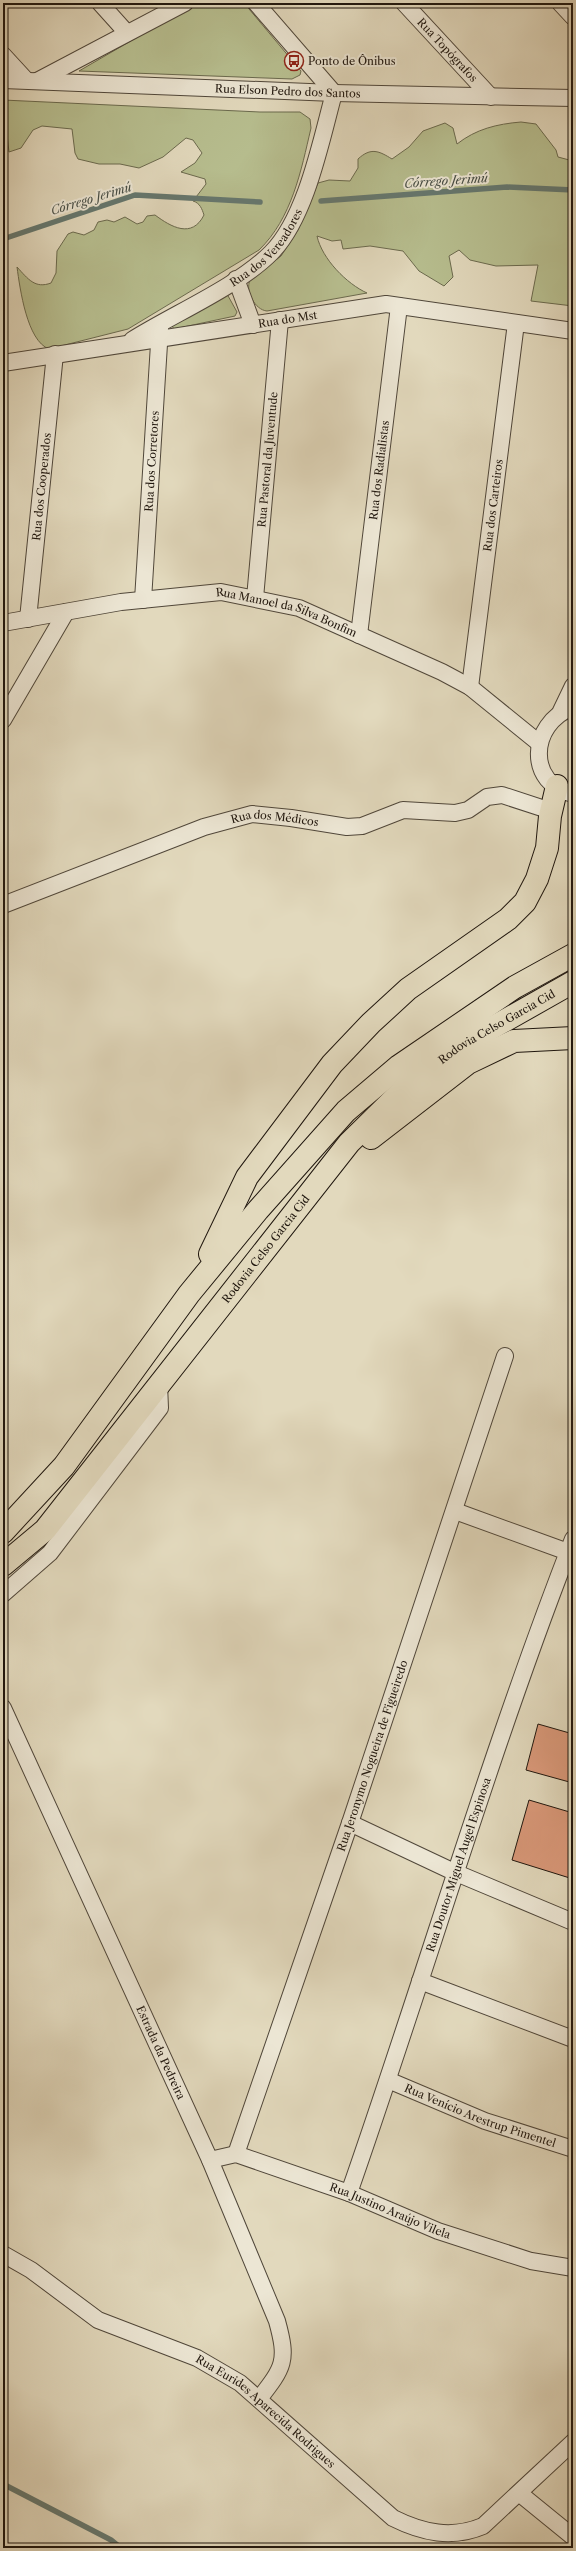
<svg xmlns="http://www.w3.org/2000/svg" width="576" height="2551" viewBox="0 0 576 2551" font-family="'Libre Caslon Text',serif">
<rect width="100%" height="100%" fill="#e2d9bd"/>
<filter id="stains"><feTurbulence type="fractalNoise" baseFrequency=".005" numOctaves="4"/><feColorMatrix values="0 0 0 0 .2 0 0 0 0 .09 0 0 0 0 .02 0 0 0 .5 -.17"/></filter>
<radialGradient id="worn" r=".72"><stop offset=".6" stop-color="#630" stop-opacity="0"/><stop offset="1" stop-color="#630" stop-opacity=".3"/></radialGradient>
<g fill="#b7be8f" stroke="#6b6a4e">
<path d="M196,3H244L301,71L300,75L292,79L79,71Z"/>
<path d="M3,100L260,112H300L310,119L311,128C301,171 292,218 259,250L128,329L49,349C27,341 20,289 17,267C28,279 35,289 51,283L56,273L57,251L68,234L73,232L84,235L94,230L98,222L107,220L114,222L125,217L137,224L143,222L147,216L155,215C171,227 192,239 204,215C202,209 200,203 193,201L206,184L205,179L181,172L195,163L202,153L193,140L186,138L163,157L139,168L120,164H99L78,159L75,153L72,129L42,126L33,130L21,148L9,152Z"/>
<path d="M521,122L536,124L556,150L558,157L573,161V306L531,301L538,265L496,266L470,260L459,250L449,256L453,277L444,286L419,271L403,251L370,246L343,249L341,240L332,241L317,236C322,259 347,284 367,293L267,311C255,310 245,291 250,280L281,256L298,230L318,183L329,180L350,181L358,168V159C371,147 379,151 392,159L409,147L423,131L445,123L453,128L457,144C476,129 497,124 521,122Z"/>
<path d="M227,294L237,312L235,316L174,329L172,326Z"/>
</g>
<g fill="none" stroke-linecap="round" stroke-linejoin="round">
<g stroke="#66786f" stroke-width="5.5">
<path d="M321,201L507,187L573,190"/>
<path d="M3,239L135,195L260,202"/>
<path d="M3,2484L111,2540L121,2548"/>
</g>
</g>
<g fill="#da997a" stroke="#1f160e">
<path d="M538,1724L573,1734V1783L526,1770Z"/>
<path d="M529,1800L573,1813V1879L512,1860Z"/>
</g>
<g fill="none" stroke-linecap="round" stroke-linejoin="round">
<defs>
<g id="street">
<path d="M100,3L127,33"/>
<path id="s1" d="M404,3L491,97"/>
<path d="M560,3L573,17"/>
<path d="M3,55L26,80"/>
<path id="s2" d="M3,80L334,93L573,98"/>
<path d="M37,81L185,3"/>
<path d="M236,279L253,325"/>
<path id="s3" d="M132,340C173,314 237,287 271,253C306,218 321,141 334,93L256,3"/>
<path id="s4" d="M3,363L386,304L573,331"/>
<path id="s5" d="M255,598L280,320"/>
<path id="s6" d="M143,600L160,328"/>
<path id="s7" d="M28,619L55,354"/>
<path id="s8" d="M3,623L121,602L221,592L299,608L442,672L470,687L539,743"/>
<path id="s9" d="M359,635L399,306"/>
<path id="s10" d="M470,687L516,323"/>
<path d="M573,707C528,724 527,785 573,794"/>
<path d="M561,711L573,686"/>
<path d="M3,720L66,612"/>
<path id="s11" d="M3,905L204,827L252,814L291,818L347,827L362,826L403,810L455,813L468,810L487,797L502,795L551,811"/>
<path d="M455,1511L568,1552"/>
<path d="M3,1594L50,1553L160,1408L159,1384"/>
<path id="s12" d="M3,1708L210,2160L277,2321C288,2361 284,2367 259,2399"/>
<path d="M350,1823L454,1872L573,1922"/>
<path d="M420,1981L573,2039"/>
<path id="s13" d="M388,2080L485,2121L573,2149"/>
<path id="s14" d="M236,2154L350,1823L505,1356"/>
<path id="s15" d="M210,2160L236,2154L349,2193L438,2231L531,2261L573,2268"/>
<path id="s16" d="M349,2193C425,1976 489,1754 573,1539"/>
<path id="s17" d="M3,2254L31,2270L98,2320L197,2358L240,2383L393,2518C423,2533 452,2539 483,2526L573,2442"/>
<path d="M519,2493L573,2537"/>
</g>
<g id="highway">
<path d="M371,1138L468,1063L514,1041L573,1038"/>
<path d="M210,1254L247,1177L332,1064L371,1023L408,989L508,919L525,902L537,879L547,848L550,816L557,786"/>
<path d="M3,1532L64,1466L189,1294L258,1210L346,1111L399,1066L515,987L573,955"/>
<path id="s18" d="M3,1565L45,1530L349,1143L409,1084L460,1046L573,982"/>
</g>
</defs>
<use href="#street" stroke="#50473a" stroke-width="18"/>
<use href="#highway" stroke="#1f160e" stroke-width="24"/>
<use href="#street" stroke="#ece6d4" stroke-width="16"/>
<use href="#highway" stroke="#e2d9bd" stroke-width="22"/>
</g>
<defs>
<symbol id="bus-ring" viewBox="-11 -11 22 22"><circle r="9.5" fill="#ece6d4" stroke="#8f2418" stroke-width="1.5"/><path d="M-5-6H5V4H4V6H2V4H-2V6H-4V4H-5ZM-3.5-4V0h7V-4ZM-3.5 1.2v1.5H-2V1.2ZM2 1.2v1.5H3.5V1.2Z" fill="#8f2418"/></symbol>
</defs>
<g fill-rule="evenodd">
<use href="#bus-ring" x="283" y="50" width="22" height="22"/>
</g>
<g text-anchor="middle" stroke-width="4" stroke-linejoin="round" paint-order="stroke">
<g font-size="11" fill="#1f160e" stroke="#ece6d4">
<text dy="4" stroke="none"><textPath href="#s1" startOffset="64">Rua Topógrafos</textPath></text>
<text dy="4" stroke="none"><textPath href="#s2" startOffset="285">Rua Elson Pedro dos Santos</textPath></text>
<text dy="4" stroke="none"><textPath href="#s3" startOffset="165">Rua dos Vereadores</textPath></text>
<text dy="4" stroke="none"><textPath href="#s4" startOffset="288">Rua do Mst</textPath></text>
<text dy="4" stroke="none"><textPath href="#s5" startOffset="139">Rua Pastoral da Juventude</textPath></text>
<text dy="4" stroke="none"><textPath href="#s6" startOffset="139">Rua dos Corretores</textPath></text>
<text dy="4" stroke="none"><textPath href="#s9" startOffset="166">Rua dos Radialistas</textPath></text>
<text dy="4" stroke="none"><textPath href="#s7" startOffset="133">Rua dos Cooperados</textPath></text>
<text dy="4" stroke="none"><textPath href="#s10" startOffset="183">Rua dos Carteiros</textPath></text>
<text dy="4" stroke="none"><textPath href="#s8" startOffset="289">Rua Manoel da Silva Bonfim</textPath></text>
<text dy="4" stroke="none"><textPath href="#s11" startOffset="288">Rua dos Médicos</textPath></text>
<text dy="4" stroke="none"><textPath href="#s18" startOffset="736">Rodovia Celso Garcia Cid</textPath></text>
<text dy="4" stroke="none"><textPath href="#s18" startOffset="412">Rodovia Celso Garcia Cid</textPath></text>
<text dy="4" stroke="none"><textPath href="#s14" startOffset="421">Rua Jeronymo Nogueira de Figueiredo</textPath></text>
<text dy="4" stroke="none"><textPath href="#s16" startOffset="346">Rua Doutor Miguel Augel Espinosa</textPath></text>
<text dy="4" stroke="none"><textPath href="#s12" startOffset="379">Estrada da Pedreira</textPath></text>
<text dy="4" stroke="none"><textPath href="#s13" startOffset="99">Rua Venício Arestrup Pimentel</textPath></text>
<text dy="4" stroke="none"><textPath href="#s15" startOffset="191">Rua Justino Araújo Vilela</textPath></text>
<text dy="4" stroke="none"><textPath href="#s17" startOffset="309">Rua Eurides Aparecida Rodrigues</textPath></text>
</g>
<g font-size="11" fill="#1f160e" stroke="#ece6d4" text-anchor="start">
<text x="308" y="65">Ponto de Ônibus</text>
</g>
<g font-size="12" font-style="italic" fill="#484f47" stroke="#ece6d4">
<text transform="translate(446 181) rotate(-4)" y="4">Córrego Jerimú</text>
<text transform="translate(91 199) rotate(-17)" y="4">Córrego Jerimú</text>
</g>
</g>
<rect width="576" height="2551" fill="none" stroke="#e2d9bd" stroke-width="16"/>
<rect x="4" y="4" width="568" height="2543" fill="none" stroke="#1f160e" stroke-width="2"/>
<rect x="8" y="8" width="560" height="2535" fill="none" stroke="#1f160e"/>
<rect width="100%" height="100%" filter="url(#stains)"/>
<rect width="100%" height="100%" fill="url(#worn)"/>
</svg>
